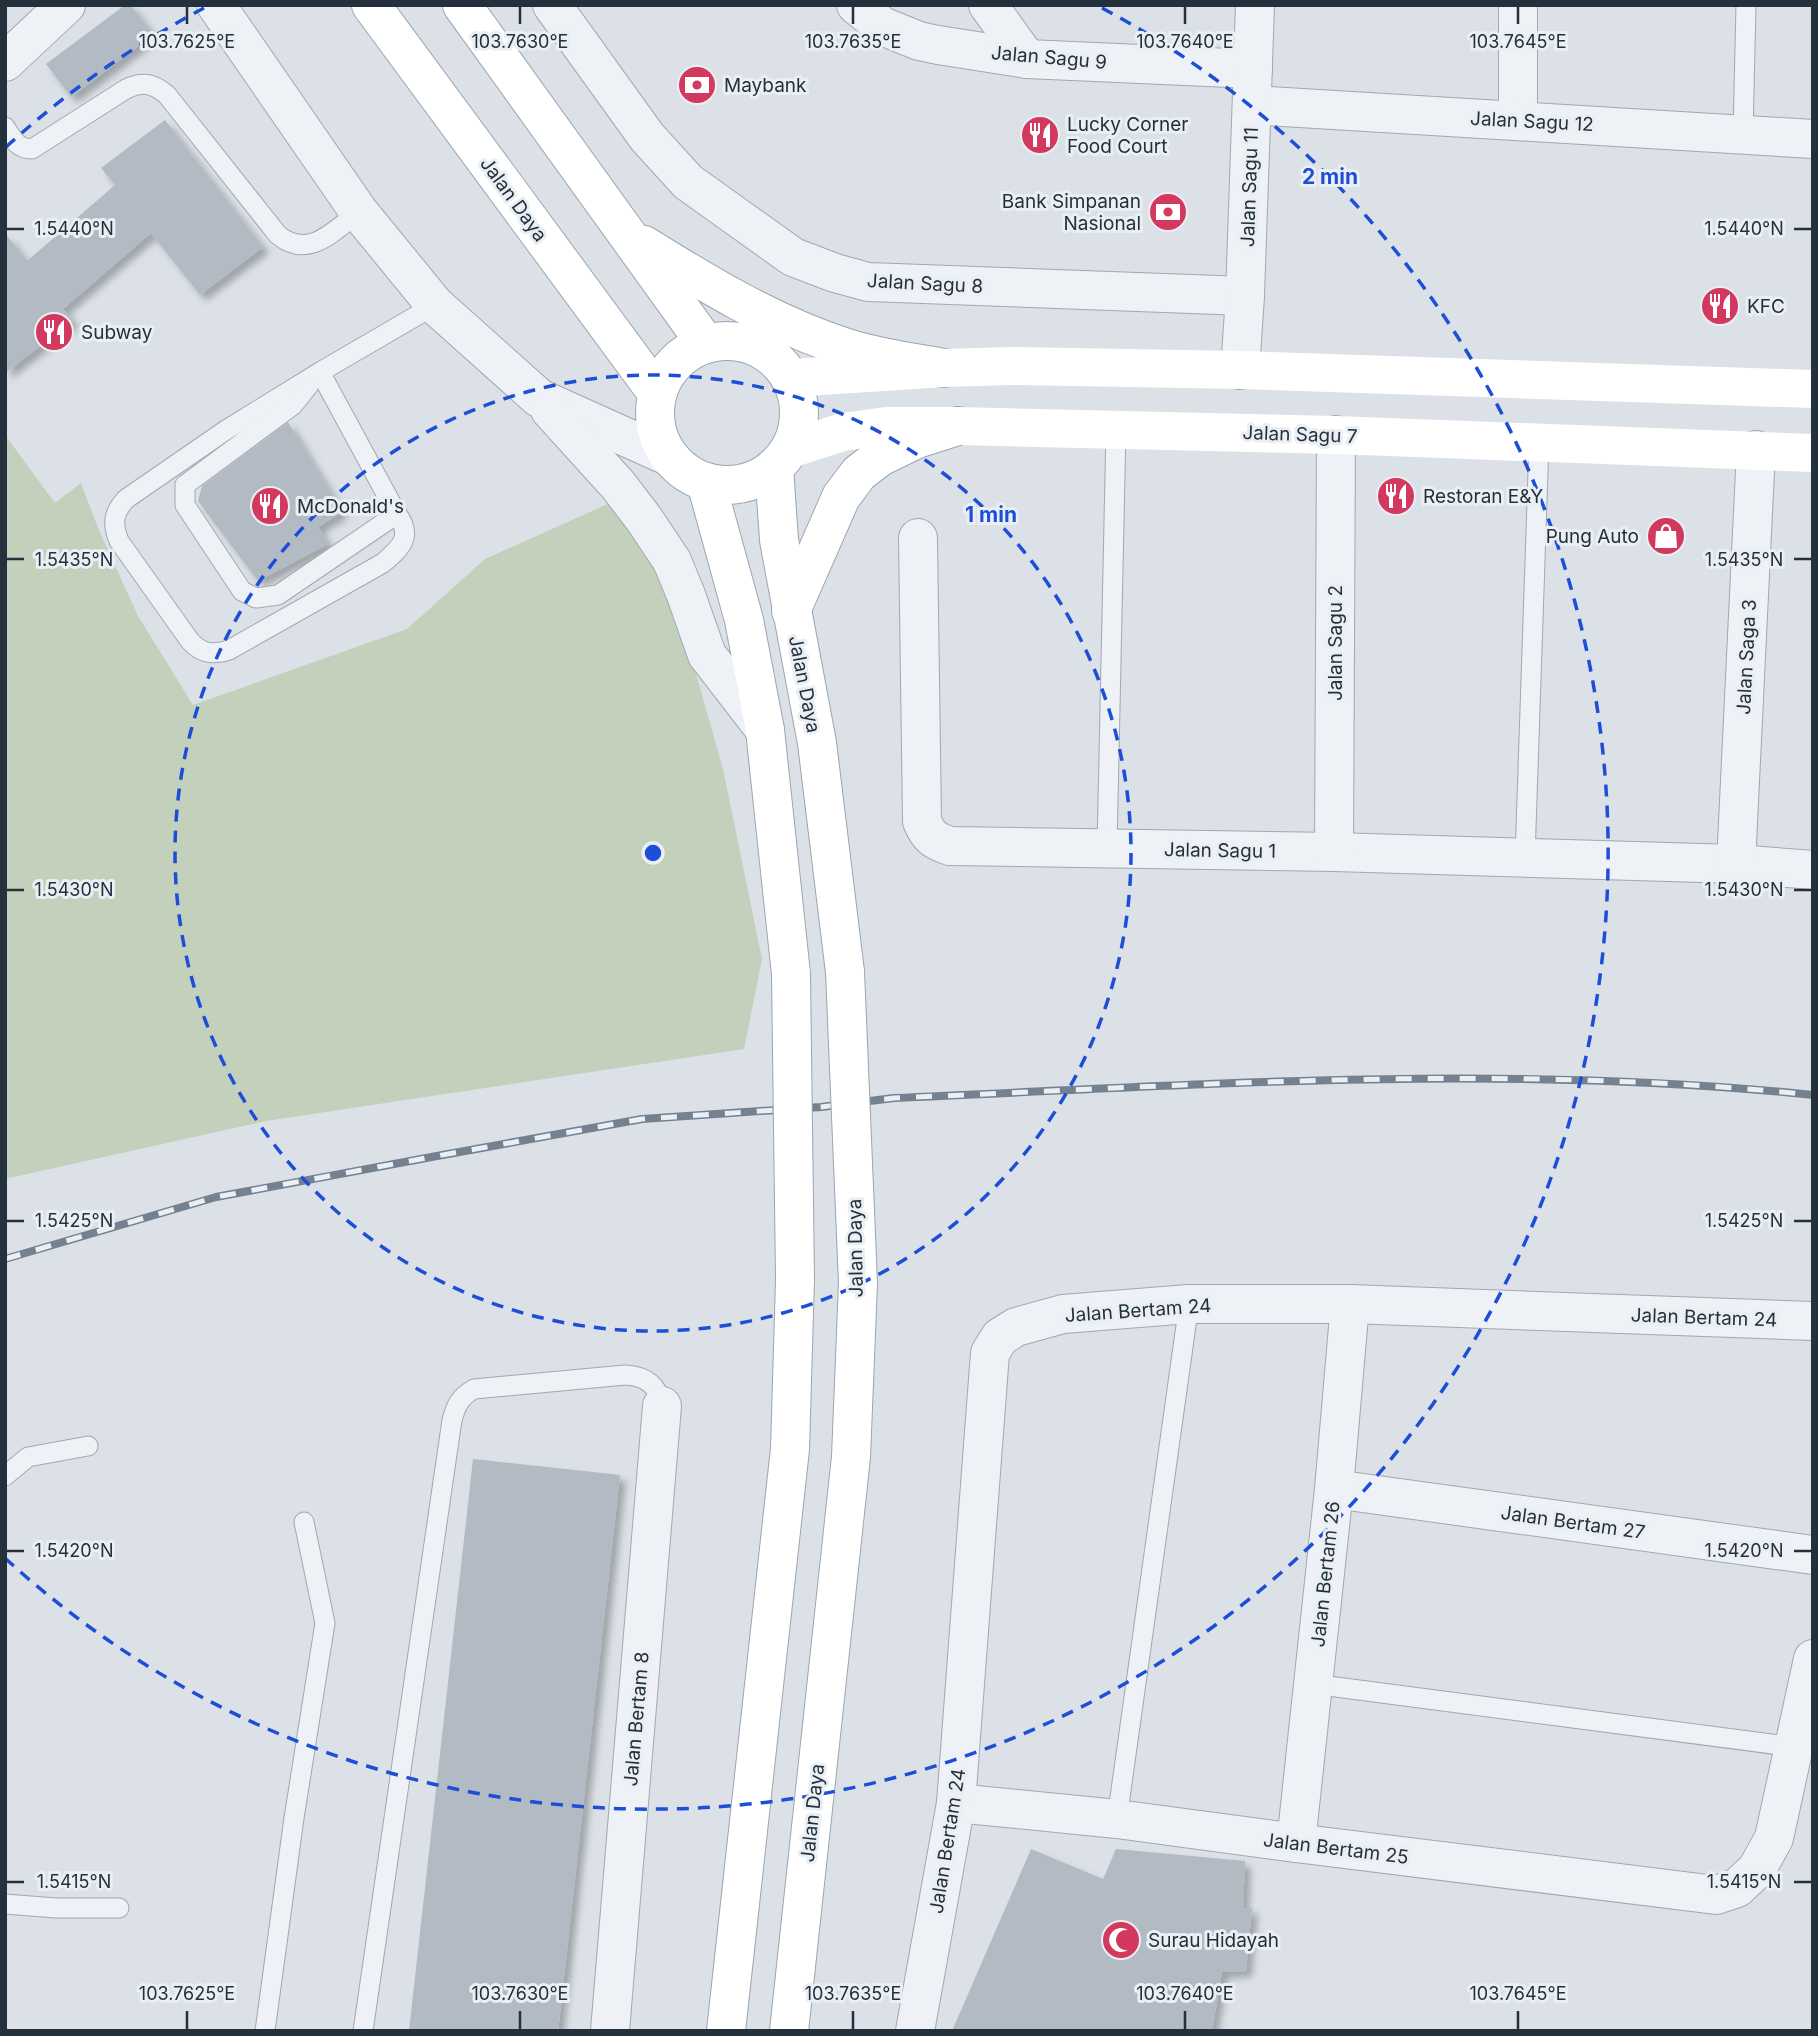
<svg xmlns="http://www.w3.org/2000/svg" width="1818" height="2036" viewBox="0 0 1818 2036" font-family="Inter,sans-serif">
<defs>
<filter id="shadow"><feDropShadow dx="6" dy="6" stdDeviation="3.5" flood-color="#0004"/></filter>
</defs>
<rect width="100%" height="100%" fill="#dbe1e6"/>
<path fill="#c3d1bc" d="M5,435L55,503L81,483L98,528L138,616L193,705L407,629L485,559L610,503L666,568L723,769L762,959L744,1049L266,1121L5,1179Z"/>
<g fill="#b2bac3" filter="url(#shadow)">
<path d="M125,5H131L153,35L71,97L46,64Z"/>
<path d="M165,120L263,247L200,295L151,233L63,309L73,321L5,373V233L27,261L115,185L101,168Z"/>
<path d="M288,422L342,512L318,527L328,544L258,581L198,501L202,486Z"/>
<path d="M473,1459L620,1475L558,2031H409Z"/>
<path d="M1031,1849L1103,1879L1116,1849L1245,1861L1243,1908H1252L1246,1971L1222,1972L1212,2031H952Z"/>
</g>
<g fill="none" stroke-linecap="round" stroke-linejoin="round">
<defs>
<g id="lane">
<path d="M5,127C12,138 17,149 32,149L126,89C142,81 153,83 167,95L278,235C309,260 333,231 359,212"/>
<path d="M1743,134L1746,5"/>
<path d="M320,372L397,514C413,536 402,547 383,563L229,650C213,655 202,654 190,641L119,541C112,524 113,513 126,499L226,430L320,372L435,305"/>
<path d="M309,385L293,405L185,485V505L242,591L256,598L278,595L397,514"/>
<path d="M1107,848L1116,429"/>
<path d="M1525,858L1539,442"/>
<path d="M5,1476L28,1457L88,1446"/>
<path d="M1313,1684L1795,1747"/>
<path d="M1117,1819L1189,1304"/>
<path d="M5,1904L56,1908H119"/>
<path d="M265,2031L294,1818L325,1623L304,1522"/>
<path d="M363,2031L452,1420C456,1405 460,1397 474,1389L625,1375C646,1376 658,1385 662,1406"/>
</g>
<g id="street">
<path d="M216,5L359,212L435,305L539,398L670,457"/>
<path d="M552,5L647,137L688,182L793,257L835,273L868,282L1245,296"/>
<path d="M856,5L882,26L919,41L938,45L1027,59L1253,69"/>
<path d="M988,5L1027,59"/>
<path d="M1518,5V120"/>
<path d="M5,62L66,5"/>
<path d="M1252,105L1813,139"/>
<path d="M1240,370L1245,296L1255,5"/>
<path d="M550,410L618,485L644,519L672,561L686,595L707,655L765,730"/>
<path d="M918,538L922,821C928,836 934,841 950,846L1334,852L1736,864L1813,870"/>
<path d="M1334,852L1336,435"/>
<path d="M1736,864L1756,450"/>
<path d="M1334,1489L1813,1555"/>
<path d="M956,1803L1117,1819L1296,1843L1716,1895L1737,1888L1757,1869L1774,1838L1813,1659"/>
<path d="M1296,1843L1334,1489L1350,1304"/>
<path d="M610,2031L662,1406"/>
<path d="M915,2031L956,1803L990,1353L1000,1337L1016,1327L1063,1314L1189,1304H1350L1813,1321"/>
</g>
<g id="primary">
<path d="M371,5L657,393"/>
<path d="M462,5L706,344"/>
<path d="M644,245C708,285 773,324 844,347C877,358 911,362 944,368"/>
<circle cx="727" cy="413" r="72"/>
<path d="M774,468L779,540L817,743L845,972"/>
<path d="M706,482L744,620L765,730L791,974"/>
<path d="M791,611L841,497L859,473L880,457L917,439L958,426"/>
<path d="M726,2031L790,1449L795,1279"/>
<path d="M789,2031L851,1457L858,1283"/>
</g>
</defs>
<use href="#lane" stroke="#a1a8b0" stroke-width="21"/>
<use href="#street" stroke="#a1a8b0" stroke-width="40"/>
<use href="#primary" stroke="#9aa6b2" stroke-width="40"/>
<use href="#lane" stroke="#eef1f5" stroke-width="19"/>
<use href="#street" stroke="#eef1f5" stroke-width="38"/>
<g stroke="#fff" stroke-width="38">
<path d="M791,378L944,368L1012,366L1240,370L1813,389"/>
<path d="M790,449L843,432L886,426H958L1336,435L1813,453"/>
</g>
<use href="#primary" stroke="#fff" stroke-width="38"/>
<defs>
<path id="rail" d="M5,1259L216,1197L437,1156L642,1119L821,1107L894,1098C1200,1085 1507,1063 1813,1095"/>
</defs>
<use href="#rail" stroke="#748190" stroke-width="8"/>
<use href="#rail" stroke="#eaeff4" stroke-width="5" stroke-dasharray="16" stroke-linecap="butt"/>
<defs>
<g id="primary-bridge">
<path d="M845,972L858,1283"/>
<path d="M791,974L795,1279"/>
</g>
</defs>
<use href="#primary-bridge" stroke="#9aa6b2" stroke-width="40" stroke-linecap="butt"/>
<use href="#primary-bridge" stroke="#fff" stroke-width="38"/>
</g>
<path fill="none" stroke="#25303d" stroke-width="2.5" d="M187,7V24M520,7V24M853,7V24M1185,7V24M1518,7V24M7,229H24M1794,229H1811M7,559H24M1794,559H1811M7,890H24M1794,890H1811M7,1221H24M1794,1221H1811M7,1551H24M1794,1551H1811M7,1882H24M1794,1882H1811M187,2011V2029M520,2011V2029M853,2011V2029M1185,2011V2029M1518,2011V2029"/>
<g fill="none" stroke="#1d4ed8" stroke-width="3.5" stroke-dasharray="12 9">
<circle cx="653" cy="853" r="478"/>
<path d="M6 147A957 957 0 0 1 204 8M1102 8A957 957 0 1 1 6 1559"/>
</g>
<defs>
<symbol id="bank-disc" viewBox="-11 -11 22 22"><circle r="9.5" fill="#d3385e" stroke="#eaeff4"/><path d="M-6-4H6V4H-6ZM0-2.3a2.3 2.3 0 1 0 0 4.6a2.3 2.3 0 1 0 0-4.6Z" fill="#fff"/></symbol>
<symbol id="restaurant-disc" viewBox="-11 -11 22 22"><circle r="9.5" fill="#d3385e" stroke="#eaeff4"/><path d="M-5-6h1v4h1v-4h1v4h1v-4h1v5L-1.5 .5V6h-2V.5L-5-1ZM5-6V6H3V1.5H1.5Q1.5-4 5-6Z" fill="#fff"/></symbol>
<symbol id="shop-disc" viewBox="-11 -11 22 22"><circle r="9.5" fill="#d3385e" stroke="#eaeff4"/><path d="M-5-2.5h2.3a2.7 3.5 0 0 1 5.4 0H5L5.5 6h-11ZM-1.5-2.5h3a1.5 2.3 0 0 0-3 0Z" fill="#fff"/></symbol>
<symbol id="mosque-disc" viewBox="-11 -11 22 22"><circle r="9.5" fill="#d3385e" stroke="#eaeff4"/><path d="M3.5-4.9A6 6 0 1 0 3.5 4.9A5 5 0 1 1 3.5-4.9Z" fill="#fff"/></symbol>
</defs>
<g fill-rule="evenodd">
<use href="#bank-disc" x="675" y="63" width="44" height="44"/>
<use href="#restaurant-disc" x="1018" y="113" width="44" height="44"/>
<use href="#bank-disc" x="1146" y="190" width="44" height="44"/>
<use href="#restaurant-disc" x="1698" y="284" width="44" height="44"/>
<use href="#restaurant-disc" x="32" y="310" width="44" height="44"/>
<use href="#restaurant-disc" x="1374" y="474" width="44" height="44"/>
<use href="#restaurant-disc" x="248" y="484" width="44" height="44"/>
<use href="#shop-disc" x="1644" y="514" width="44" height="44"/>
<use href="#mosque-disc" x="1099" y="1918" width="44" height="44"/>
</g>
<g text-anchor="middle" stroke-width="6" stroke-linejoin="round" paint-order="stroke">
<g font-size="19" fill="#25303d" stroke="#eaeff4">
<text transform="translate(1049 57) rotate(5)" y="7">Jalan Sagu 9</text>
<text transform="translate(1532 121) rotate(3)" y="7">Jalan Sagu 12</text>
<text transform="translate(1249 187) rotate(-88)" y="7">Jalan Sagu 11</text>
<text transform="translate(514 199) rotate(54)" y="7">Jalan Daya</text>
<text transform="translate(925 283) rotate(3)" y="7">Jalan Sagu 8</text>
<text transform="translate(1300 434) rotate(2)" y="7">Jalan Sagu 7</text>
<text transform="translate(1335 643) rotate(-90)" y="7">Jalan Sagu 2</text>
<text transform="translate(1746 657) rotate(-87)" y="7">Jalan Saga 3</text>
<text transform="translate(805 684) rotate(79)" y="7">Jalan Daya</text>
<text transform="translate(1220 850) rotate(1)" y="7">Jalan Sagu 1</text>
<text transform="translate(855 1248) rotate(-91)" y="7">Jalan Daya</text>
<text transform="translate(1138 1310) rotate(-4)" y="7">Jalan Bertam 24</text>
<text transform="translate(1704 1317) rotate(2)" y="7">Jalan Bertam 24</text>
<text transform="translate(1573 1522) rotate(8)" y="7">Jalan Bertam 27</text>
<text transform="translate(1325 1574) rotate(-84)" y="7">Jalan Bertam 26</text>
<text transform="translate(636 1719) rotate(-85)" y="7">Jalan Bertam 8</text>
<text transform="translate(812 1813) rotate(-84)" y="7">Jalan Daya</text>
<text transform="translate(947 1841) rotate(-81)" y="7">Jalan Bertam 24</text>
<text transform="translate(1336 1848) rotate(7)" y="7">Jalan Bertam 25</text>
</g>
<g font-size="19" fill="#25303d" stroke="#eaeff4" text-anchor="start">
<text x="724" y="92">Maybank</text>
<text x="1067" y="131">Lucky Corner<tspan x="1067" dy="22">Food Court</tspan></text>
<text x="1141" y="208" text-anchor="end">Bank Simpanan<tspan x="1141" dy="22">Nasional</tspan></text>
<text x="1747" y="313">KFC</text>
<text x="81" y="339">Subway</text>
<text x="1423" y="503">Restoran E&amp;Y</text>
<text x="297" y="513">McDonald's</text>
<text x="1639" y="543" text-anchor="end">Pung Auto</text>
<text x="1148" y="1947">Surau Hidayah</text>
</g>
</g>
<g font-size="18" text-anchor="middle" fill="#25303d" stroke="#eaeff4" stroke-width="6" stroke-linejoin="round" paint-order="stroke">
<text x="187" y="48">103.7625°E</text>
<text x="520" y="48">103.7630°E</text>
<text x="853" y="48">103.7635°E</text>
<text x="1185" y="48">103.7640°E</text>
<text x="1518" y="48">103.7645°E</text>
<text x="74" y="235">1.5440°N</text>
<text x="1744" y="235">1.5440°N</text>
<text x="74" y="566">1.5435°N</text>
<text x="1744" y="566">1.5435°N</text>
<text x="74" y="896">1.5430°N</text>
<text x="1744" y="896">1.5430°N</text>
<text x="74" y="1227">1.5425°N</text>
<text x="1744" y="1227">1.5425°N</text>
<text x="74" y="1557">1.5420°N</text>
<text x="1744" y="1557">1.5420°N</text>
<text x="74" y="1888">1.5415°N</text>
<text x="1744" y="1888">1.5415°N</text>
<text x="187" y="2000">103.7625°E</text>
<text x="520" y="2000">103.7630°E</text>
<text x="853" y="2000">103.7635°E</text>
<text x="1185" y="2000">103.7640°E</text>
<text x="1518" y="2000">103.7645°E</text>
</g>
<circle cx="653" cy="853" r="10" fill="#1d4ed8" stroke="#eaeff4" stroke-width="3.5"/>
<g font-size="21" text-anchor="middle" font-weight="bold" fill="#1d4ed8" stroke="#eaeff4" stroke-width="6" stroke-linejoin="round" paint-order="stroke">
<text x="1330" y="184">2 min</text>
<text x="991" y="522">1 min</text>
</g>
<rect width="1818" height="2036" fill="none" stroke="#25303d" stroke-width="14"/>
</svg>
